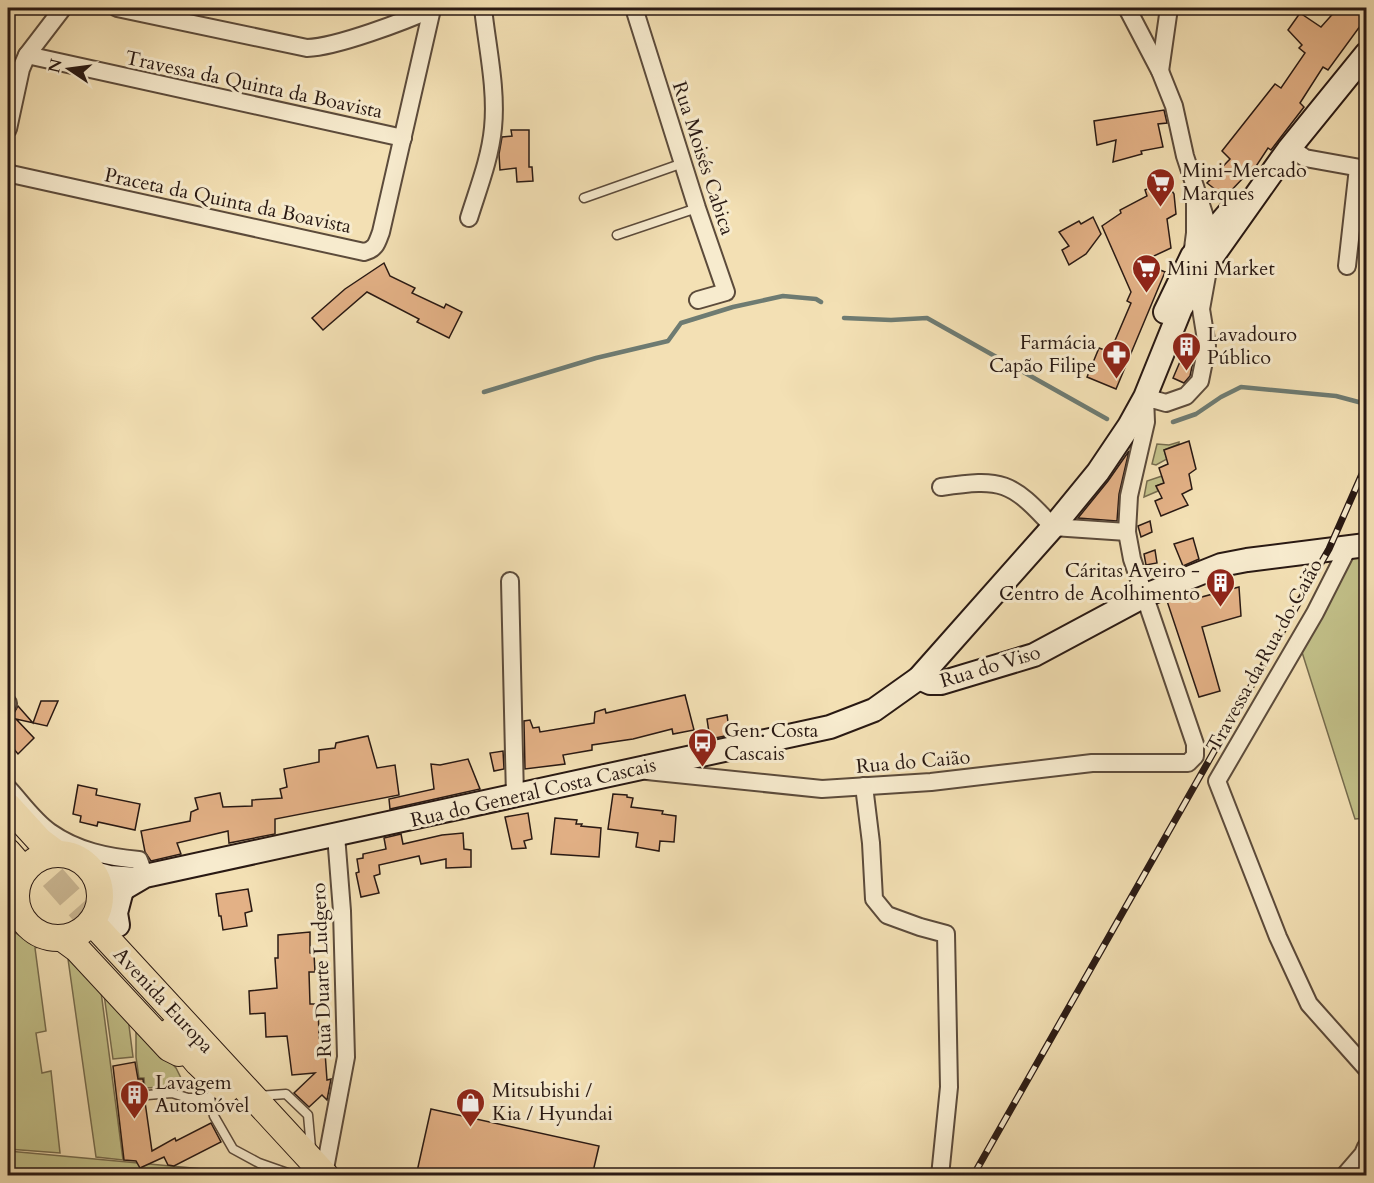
<svg xmlns="http://www.w3.org/2000/svg" width="1374" height="1183" viewBox="0 0 1374 1183" font-family="Cardo,serif">
<rect width="100%" height="100%" fill="#f3e0b4"/>
<filter id="stains"><feTurbulence type="fractalNoise" baseFrequency=".00333" numOctaves="4"/><feColorMatrix values="0 0 0 0 .2 0 0 0 0 .09 0 0 0 0 .02 0 0 0 .5 -.17"/></filter>
<radialGradient id="worn" r=".72"><stop offset=".6" stop-color="#630" stop-opacity="0"/><stop offset="1" stop-color="#630" stop-opacity=".3"/></radialGradient>
<g fill="#c2c089" stroke="#766c4e" stroke-width="1.5">
<path d="M1179,442V444L1164,450L1167,459L1156,465L1152,464L1157,444L1169,445Z"/>
<path d="M1162,476L1164,483L1156,486L1158,491L1144,497L1147,481Z"/>
<path d="M1366,545V818L1355,819L1301,649L1348,548Z"/>
<path d="M8,928L38,947L35,948L46,1031L36,1033L42,1073L51,1071L60,1153L8,1149Z"/>
<path d="M74,956L100,984L123,1160L96,1157L68,959Z"/>
<path d="M103,987L128,1018L133,1057L113,1059Z"/>
<path d="M141,1029L176,1068L185,1086L145,1088L144,1078H139L136,1057V1030Z"/>
<path d="M8,1151L225,1171L238,1175H8Z"/>
</g>
<g fill="none" stroke-linecap="round" stroke-linejoin="round">
<g stroke="#6e7b72" stroke-width="4.5">
<path d="M844,318L891,320L927,318L1107,419"/>
<path d="M484,392L596,358L668,341L681,323L733,307L783,296L816,299L821,302"/>
<path d="M1173,422L1196,414L1221,397L1241,387L1336,396L1366,404"/>
</g>
</g>
<g fill="#e3b186" stroke="#291913" stroke-width="1.5">
<path d="M1338,8H1366V18L1328,70L1323,67L1300,103L1304,107L1271,150L1268,148L1249,177L1246,175L1225,197L1207,183L1230,159L1222,151L1275,84L1281,88L1305,53L1299,48L1302,45L1288,30L1300,13L1321,27Z"/>
<path d="M1164,110L1167,123L1158,124L1163,147L1141,151L1142,154L1113,162L1116,140L1097,145L1094,121Z"/>
<path d="M511,130H529V167H532L533,181L517,182L516,168L500,170L499,154L502,137L512,136Z"/>
<path d="M1165,180L1174,194L1176,214L1167,219L1171,248L1141,262L1165,272L1116,389L1087,377L1099,348L1110,352L1131,303L1127,301L1131,292L1102,226L1121,213L1120,210L1147,196L1145,190Z"/>
<path d="M1093,217L1101,234L1086,254L1069,265L1062,250L1069,246L1059,232L1079,221L1081,224Z"/>
<path d="M384,263L390,276L415,288L412,293L444,308L446,304L462,312L449,338L417,322L419,319L367,292L323,330L312,318L345,289Z"/>
<path d="M1182,357L1193,362L1190,376L1184,383L1173,378Z"/>
<path d="M1189,441L1196,469L1189,474L1192,489L1182,494L1188,505L1161,516L1155,501L1162,498L1156,486L1164,483L1159,468L1168,464L1164,450Z"/>
<path d="M1129,451L1119,494L1117,521L1078,518L1108,481Z"/>
<path d="M1150,521L1152,532L1141,537L1138,526Z"/>
<path d="M1193,538L1199,559L1183,566L1174,544Z"/>
<path d="M1155,550L1157,563L1146,565L1144,554Z"/>
<path d="M1239,587L1241,616L1202,627L1220,691L1199,697L1167,601L1191,591L1194,599Z"/>
<path d="M685,695L694,730L673,734L672,729L633,739L592,745V750L563,755L565,764L525,769L524,721L530,720L533,728L539,727L540,732L594,723L595,712L605,709L606,713Z"/>
<path d="M41,701H58L47,726L16,719L34,738L18,754L8,742V714L14,713L18,706L33,723Z"/>
<path d="M727,715L730,735L710,739L707,719Z"/>
<path d="M368,736L377,768L395,765L399,795L275,819V834L229,843L228,831L177,843L181,854L151,861L145,852L141,831L190,821L191,812L198,809L195,798L220,793L223,807L252,806V800L282,798L280,789L287,787L284,769L319,762V750L335,748L336,743Z"/>
<path d="M503,751L504,769L494,771L490,753Z"/>
<path d="M468,759L480,789L390,809L389,799L434,789L431,764L440,765Z"/>
<path d="M78,785L97,789L96,795L140,804L135,830L98,822L97,826L80,822L81,816L73,814Z"/>
<path d="M613,794L627,795V797L633,798L631,807L663,811L662,814L676,816L674,842L660,841L659,851L636,847L638,833L608,829Z"/>
<path d="M528,813L532,839L524,841L526,848L512,849L505,817Z"/>
<path d="M555,818L577,820L576,824H582L581,826L601,828L599,857L551,854Z"/>
<path d="M463,833L464,849L471,850V867L446,868V859L421,864L419,856L379,865L380,874L374,876L379,893L361,897L356,873L359,872L357,859L363,858V854L386,849L384,838L401,834L403,844L442,835Z"/>
<path d="M248,889L252,911L245,913L247,926L223,930L221,916H219L216,894Z"/>
<path d="M310,932V953L314,954L315,972H309L310,1004H318L319,1036L322,1052H325L327,1080L331,1079L327,1100L322,1095L309,1107L294,1093L315,1073L292,1075L287,1036L266,1037L265,1013L250,1014L249,991L277,988L275,958H278V935Z"/>
<path d="M135,1062L138,1079H143L144,1089L132,1090L129,1097L133,1102H145L152,1151L175,1138L176,1141L211,1123L221,1142L174,1166L168,1165L164,1157L140,1168L136,1161L124,1160L113,1066Z"/>
<path d="M431,1109L599,1146L592,1176H416Z"/>
</g>
<g fill="none" stroke-linecap="round" stroke-linejoin="round">
<path stroke="#cbb894" stroke-width="26" stroke-dasharray="26 13" stroke-linecap="butt" d="M27,848L99,930"/>
<defs>
<g id="service">
<path d="M584,198L683,163"/>
<path d="M617,235L697,208"/>
<path d="M216,1084L210,1098L214,1116L233,1149L259,1163L296,1176"/>
<path d="M135,1096L172,1093L188,1098H210"/>
<path d="M258,1096L286,1094L308,1115L311,1148"/>
</g>
<g id="minor">
<path d="M117,8L307,48C337,47 405,21 434,8"/>
<path d="M634,8L697,208L726,292L698,300"/>
<path d="M1127,8L1160,71L1174,106L1185,156L1210,232"/>
<path d="M27,55L403,138"/>
<path d="M1160,71L1169,8"/>
<path d="M8,129L21,69L27,55L63,8"/>
<path d="M1290,147L1305,158L1366,169"/>
<path d="M8,171L11,174L364,252C376,249 377,243 381,232L432,9"/>
<path d="M469,218C478,189 490,159 493,128C497,89 487,46 483,8"/>
<path d="M1192,256L1195,233V200"/>
<path d="M1347,266L1358,168"/>
<path d="M941,487C1002,478 1011,481 1053,527L1127,532"/>
<path d="M1348,548L1315,613L1217,781L1278,937L1309,1004L1366,1068"/>
<path d="M510,581L515,797"/>
<path d="M8,704V703"/>
<path d="M647,771L822,789L931,782L1092,763H1188L1195,756V744L1132,559L1127,532L1129,496L1146,422L1145,397L1166,403L1186,396L1200,381L1207,346L1201,309L1208,270"/>
<path d="M864,786L871,843L874,899L887,915L920,927L946,934L949,1087L940,1176"/>
<path d="M8,788C21,802 34,821 50,832C77,851 107,857 139,860L145,876"/>
<path d="M8,895L16,890"/>
<path d="M8,915L21,917"/>
<path d="M324,1174L346,1057L342,911L336,835"/>
<path d="M1344,1176L1363,1154L1366,1147"/>
</g>
<g id="secondary">
<path d="M1165,312L1192,256L1233,208"/>
<path d="M919,678L930,683H941L1034,655L1146,595L1221,565L1247,560L1366,545"/>
<path d="M94,873L109,877L137,879"/>
<path d="M99,903L145,876L830,727L874,710L919,678L1053,527L1098,472L1129,426L1145,397L1181,308L1210,260L1288,150L1366,54"/>
<path d="M118,925L116,913L122,890"/>
</g>
<g id="primary">
<path d="M8,806L40,841L56,853"/>
<path d="M8,852L15,860"/>
<circle cx="58" cy="896" r="42"/>
<path d="M99,930L326,1176"/>
<path d="M62,938L77,949L169,1048L179,1053"/>
<path d="M171,1031L198,1063L226,1090"/>
</g>
</defs>
<use href="#service" stroke="#5c4b3b" stroke-width="11"/>
<use href="#minor" stroke="#5c4b3b" stroke-width="20"/>
<use href="#secondary" stroke="#291913" stroke-width="26"/>
<use href="#primary" stroke="#291913" stroke-width="28"/>
<use href="#service" stroke="#f7ebce" stroke-width="8"/>
<use href="#minor" stroke="#f7ebce" stroke-width="16"/>
<use href="#secondary" stroke="#f7ebce" stroke-width="22"/>
<use href="#primary" stroke="#f3e0b4" stroke-width="26"/>
<defs>
<path id="rail" d="M973,1176L1329,549L1366,465"/>
</defs>
<use href="#rail" stroke="#291913" stroke-width="7"/>
<use href="#rail" stroke="#f7ebce" stroke-width="4.5" stroke-dasharray="14" stroke-linecap="butt"/>
</g>
<defs>
<symbol id="supermarket-pin" viewBox="-11 -11 22 30"><path d="M0 17L-7.5 6A9.5 9.5 0 1 1 7.5 6Z" fill="#8f2418" stroke="#f7ebce"/><path d="M-6-5.5h2.5l.6 2H6L4.5 2H-2.5L-4.4-4H-6ZM-1.5 3.2a1.3 1.3 0 1 0 .1 0ZM3 3.2a1.3 1.3 0 1 0 .1 0Z" fill="#fff"/></symbol>
<symbol id="building-pin" viewBox="-11 -11 22 30"><path d="M0 17L-7.5 6A9.5 9.5 0 1 1 7.5 6Z" fill="#8f2418" stroke="#f7ebce"/><path d="M-4-6H4V6H1V3H-1V6H-4ZM-2.5-4.3h1.7v1.8h-1.7ZM.8-4.3h1.7v1.8H.8ZM-2.5-1h1.7V.8h-1.7ZM.8-1h1.7V.8H.8Z" fill="#fff"/></symbol>
<symbol id="pharmacy-pin" viewBox="-11 -11 22 30"><path d="M0 17L-7.5 6A9.5 9.5 0 1 1 7.5 6Z" fill="#8f2418" stroke="#f7ebce"/><path d="M-2-6h4v4h4v4h-4v4h-4v-4h-4v-4h4Z" fill="#fff"/></symbol>
<symbol id="bus-pin" viewBox="-11 -11 22 30"><path d="M0 17L-7.5 6A9.5 9.5 0 1 1 7.5 6Z" fill="#8f2418" stroke="#f7ebce"/><path d="M-5-6H5V4H4V6H2V4H-2V6H-4V4H-5ZM-3.5-4V0h7V-4ZM-3.5 1.2v1.5H-2V1.2ZM2 1.2v1.5H3.5V1.2Z" fill="#fff"/></symbol>
<symbol id="shop-pin" viewBox="-11 -11 22 30"><path d="M0 17L-7.5 6A9.5 9.5 0 1 1 7.5 6Z" fill="#8f2418" stroke="#f7ebce"/><path d="M-5-2.5h2.3a2.7 3.5 0 0 1 5.4 0H5L5.5 6h-11ZM-1.5-2.5h3a1.5 2.3 0 0 0-3 0Z" fill="#fff"/></symbol>
</defs>
<g fill-rule="evenodd">
<use href="#supermarket-pin" x="1144" y="166" width="33" height="45"/>
<use href="#supermarket-pin" x="1130" y="252" width="33" height="45"/>
<use href="#building-pin" x="1170" y="330" width="33" height="45"/>
<use href="#pharmacy-pin" x="1100" y="338" width="33" height="45"/>
<use href="#building-pin" x="1204" y="566" width="33" height="45"/>
<use href="#bus-pin" x="686" y="726" width="33" height="45"/>
<use href="#building-pin" x="118" y="1078" width="33" height="45"/>
<use href="#shop-pin" x="454" y="1086" width="33" height="45"/>
</g>
<g text-anchor="middle" stroke-width="6" stroke-linejoin="round" paint-order="stroke">
<g font-size="20" fill="#291913" stroke="#f7ebce">
<text transform="translate(254 84) rotate(12)" y="7">Travessa da Quinta da Boavista</text>
<text transform="translate(704 158) rotate(72)" y="7">Rua Moisés Cabica</text>
<text transform="translate(228 200) rotate(12)" y="7">Praceta da Quinta da Boavista</text>
<text transform="translate(1264 655) rotate(-61)" y="7">Travessa da Rua do Caião</text>
<text transform="translate(990 666) rotate(-17)" y="7">Rua do Viso</text>
<text transform="translate(913 761) rotate(-5)" y="7">Rua do Caião</text>
<text transform="translate(533 792) rotate(-13)" y="7">Rua do General Costa Cascais</text>
<text transform="translate(321 970) rotate(-92)" y="7">Rua Duarte Ludgero</text>
<text transform="translate(164 1000) rotate(47)" y="7">Avenida Europa</text>
</g>
<g font-size="20" fill="#291913" stroke="#f7ebce" text-anchor="start">
<text x="1182" y="177">Mini-Mercado<tspan x="1182" dy="23">Marques</tspan></text>
<text x="1167" y="275">Mini Market</text>
<text x="1207" y="341">Lavadouro<tspan x="1207" dy="23">Público</tspan></text>
<text x="1096" y="349" text-anchor="end">Farmácia<tspan x="1096" dy="23">Capão Filipe</tspan></text>
<text x="1200" y="577" text-anchor="end">Cáritas Aveiro -<tspan x="1200" dy="23">Centro de Acolhimento</tspan></text>
<text x="724" y="737">Gen. Costa<tspan x="724" dy="23">Cascais</tspan></text>
<text x="155" y="1089">Lavagem<tspan x="155" dy="23">Automóvel</tspan></text>
<text x="492" y="1097">Mitsubishi /<tspan x="492" dy="23">Kia / Hyundai</tspan></text>
</g>
</g>
<rect width="1374" height="1183" fill="none" stroke="#f3e0b4" stroke-width="30"/>
<rect x="9" y="9" width="1356" height="1165" fill="none" stroke="#291913" stroke-width="3"/>
<rect x="15" y="15" width="1344" height="1153" fill="none" stroke="#291913" stroke-width="1.5"/>
<g transform="translate(69 69) rotate(283)" stroke="#f7ebce" stroke-width="4.5" paint-order="stroke">
<path d="M0-4.5L10 22L0 15L-10 22Z" fill="#291913"/>
<text y="-9" font-size="16" font-weight="bold" text-anchor="middle" fill="#291913">N</text>
</g>
<rect width="100%" height="100%" filter="url(#stains)"/>
<rect width="100%" height="100%" fill="url(#worn)"/>
</svg>
